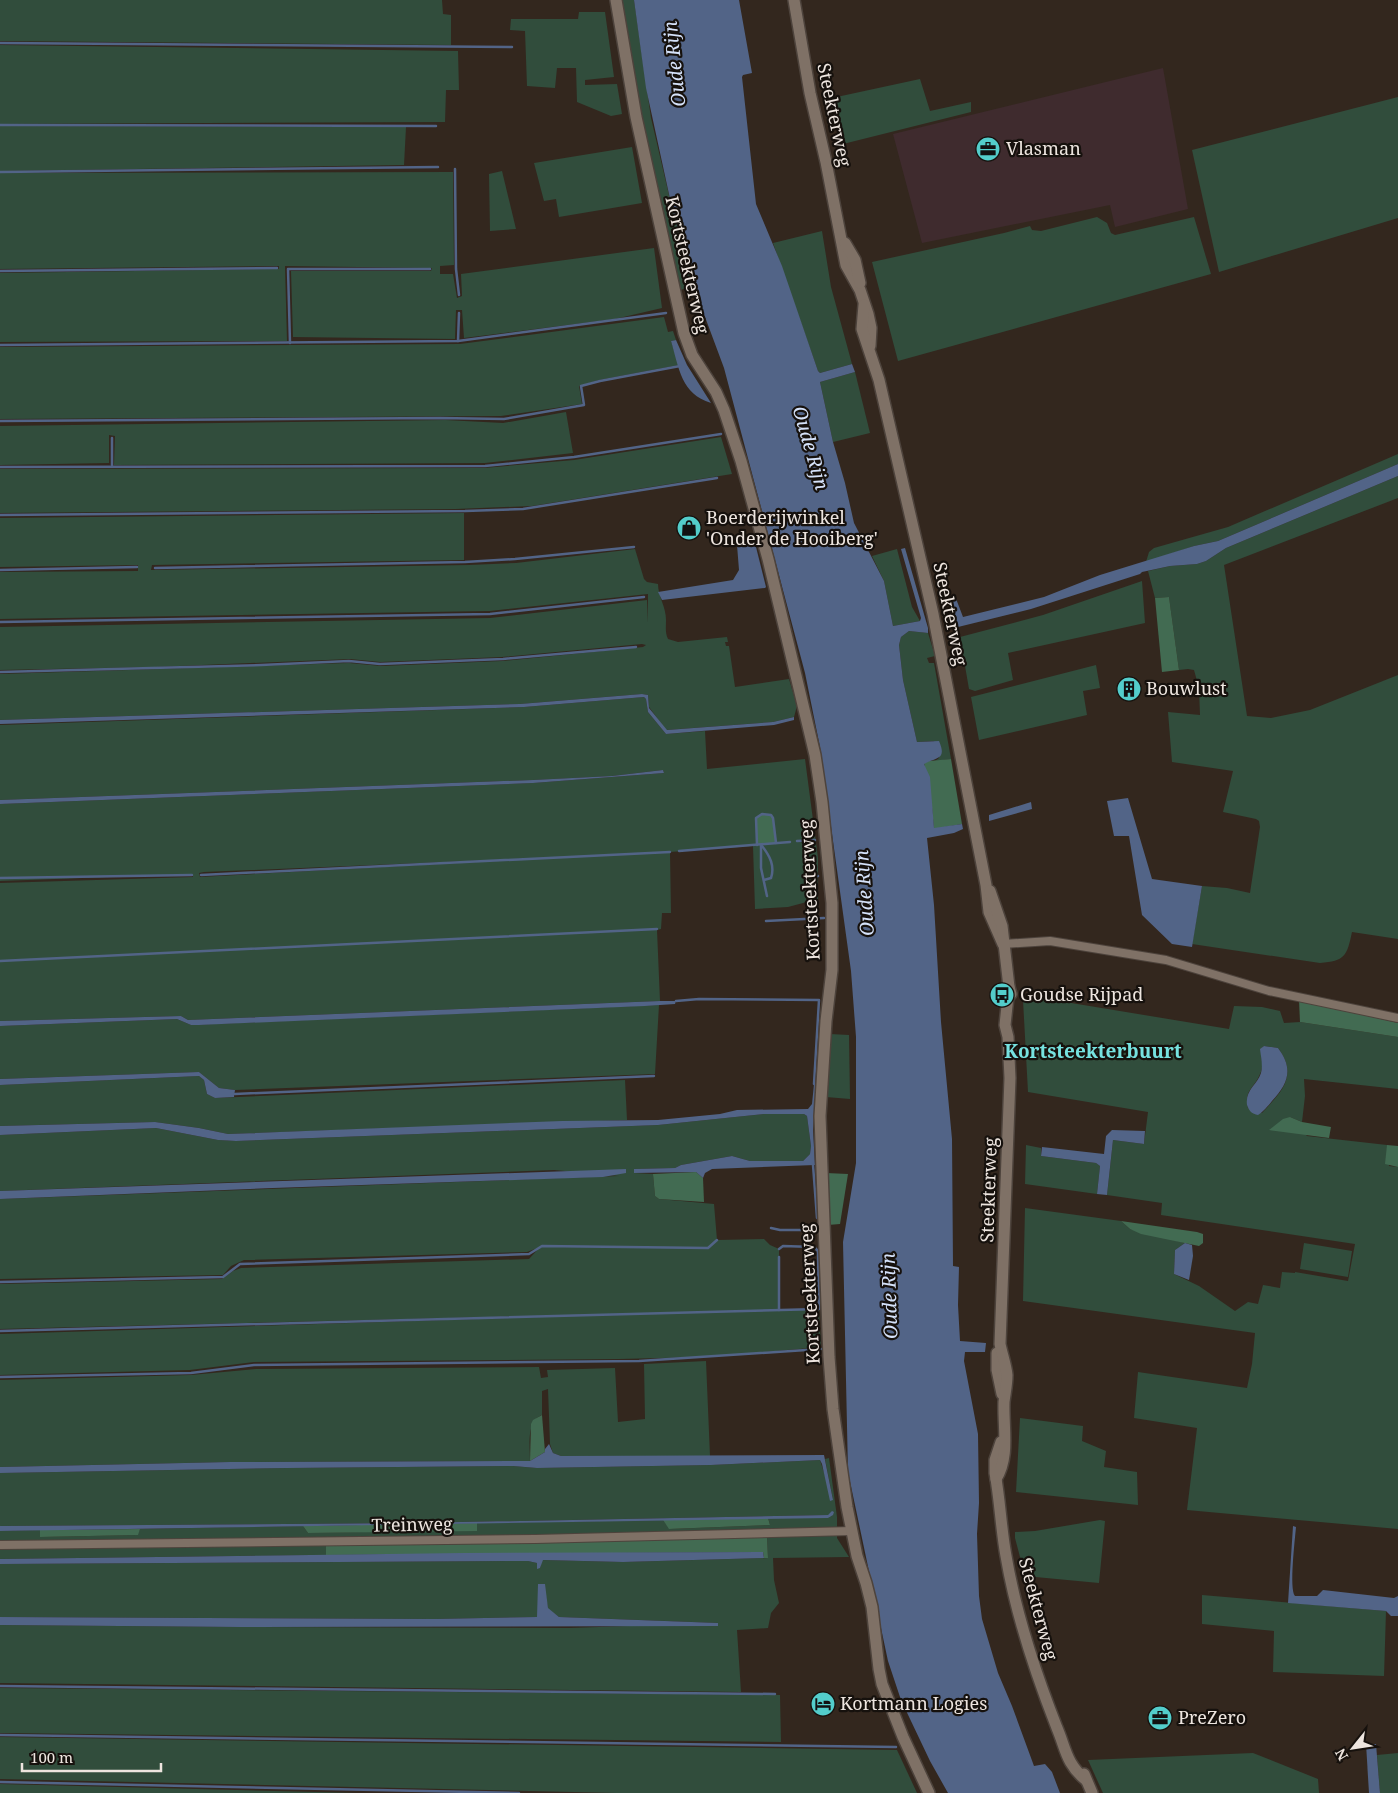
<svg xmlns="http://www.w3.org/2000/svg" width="1398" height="1793" viewBox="0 0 1398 1793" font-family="'Noto Serif',serif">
<rect width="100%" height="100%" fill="#33271e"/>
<path fill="#3f2b2e" d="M1163,68L1188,209L1115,227L1110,205L922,243L893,134Z"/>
<g fill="#314d3c" fill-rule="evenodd">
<path d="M0,0H442L443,14L451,15V45L0,41Z"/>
<path d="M620,0H634L651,118L672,208L694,286L677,291L641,117Z"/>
<path d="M579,12H605L614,77L585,80V85L617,84L622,114L611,116L577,102L576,68H557L555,88L527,86L525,31L510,30L511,19H578Z"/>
<path d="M0,45L458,51L459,90H446L445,122L0,124Z"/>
<path d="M920,79L930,111L971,102V112L843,144L832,98Z"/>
<path d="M1398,97V218L1219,272L1192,150Z"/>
<path d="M0,126L406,127L404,165L0,171Z"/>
<path d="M632,147L642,203L559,217L556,199L544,201L534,163Z"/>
<path d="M502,171L516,229L490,231L489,174Z"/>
<path d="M453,172L454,265L440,266V274H453L457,298L462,296L461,274L654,248L662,308L615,319L464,338L462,310H456L455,339L293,337L291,271H431L432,268L285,266L287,341L0,342V273L279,269V266L0,269V173Z"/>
<path d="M1097,217L1107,223L1111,233L1115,235L1194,217L1211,274L898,361L872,262L1004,233L1030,226L1032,230L1041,231Z"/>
<path d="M822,231L831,287L852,364L820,373L818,371L773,243Z"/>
<path d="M664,317L668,332L673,331L676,340L671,341L679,365L599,380L579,386L582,404L501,416L0,419V347L460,344Z"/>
<path d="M855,372L870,433L833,442L820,382Z"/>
<path d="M566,412L573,453L485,463L114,465L115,436L109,435V463L0,465V426L445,420L503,423Z"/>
<path d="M721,437L732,474L532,506L456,509L0,513V469L484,468L574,460Z"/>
<path d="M1398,454V464L1218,541L1194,546L1146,562L1149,552L1154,548L1228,527Z"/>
<path d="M1398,476V498L1224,565L1247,716L1271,718L1310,710L1398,675V939L1352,932C1347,956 1345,961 1320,963L1192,944L1202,886L1227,888L1250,893L1260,827L1259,821L1256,819L1223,812L1233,771L1172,762L1168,712L1200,715L1199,688L1194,670L1188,669L1179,670L1169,597L1155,598L1148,571L1170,566L1197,564L1206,561L1226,548Z"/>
<path d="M464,513V560L152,565L151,570L469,565L516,563L635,549L644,579L647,582L658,584C658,596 666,607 666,620C666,627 665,633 668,639L678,642L727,637L728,642H725L726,646H729L735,687L789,679L797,706L794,717L773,722L666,730L649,707L648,695L642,694L520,704L0,720V674L349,663L381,666L502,661L643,647L646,645L642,644L502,657L380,662L350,659L155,667L0,670V627L490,618L647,600L648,623V594L490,611L0,619V572L138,571V565L0,567V518Z"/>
<path d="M897,549L912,607L920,621L893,626L884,581L872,556Z"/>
<path d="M1142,581L1145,623L1008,653L1013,680L975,691L969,689L960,637L1043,615Z"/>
<path d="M909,631L928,633L935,656L927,658L929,663H934L951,759L935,761L939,758L934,741L917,742L903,680L899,645L901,637Z"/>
<path d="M1096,665L1100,688L1083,691L1087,715L979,740L971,697Z"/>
<path d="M644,697L646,699L648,712L666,734L705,731L707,769L805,759L818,858V899L788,907L755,909L753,846L670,852L671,913H662L661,929L657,930L660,1001L188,1020L181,1016L0,1021V883L193,877V874L0,881V804L533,783L664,773L663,770L612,776L533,780L0,800V725L524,707ZM588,856L200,877L199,873L204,872Z"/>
<path d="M1047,999L1229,1029L1234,1006L1262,1007L1280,1011L1284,1023L1300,1022L1398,1037V1089L1304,1079L1305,1096L1302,1122L1290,1117L1307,1136L1387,1145L1389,1166L1398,1167V1529L1187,1510L1197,1428L1134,1418L1138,1372L1247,1388L1252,1364L1255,1333L1023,1301L1025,1208L1121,1221L1130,1229L1185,1243L1175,1250L1174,1274L1199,1286L1235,1311L1248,1302L1258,1304L1263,1285L1280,1288L1282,1272L1295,1273V1272L1348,1281L1355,1244L1161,1215L1162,1203L1107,1195L1113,1140L1144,1144L1148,1112L1028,1092L1023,1000ZM1264,1046L1278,1048C1299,1076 1281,1092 1262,1113L1248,1108C1244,1089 1254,1089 1260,1074C1264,1067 1261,1057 1261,1049Z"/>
<path d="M659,1005L655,1074L235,1090L219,1088L199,1072L0,1079V1026L177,1019L191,1025Z"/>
<path d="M830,1034L849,1035L850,1099L826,1097Z"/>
<path d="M199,1076L204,1080L207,1094L215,1098L625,1080L627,1120L228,1134L199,1128L155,1122L0,1126V1085Z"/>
<path d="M764,1114H804L807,1116L811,1146L810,1154L803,1161H750L732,1156L681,1165L675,1168L634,1169V1173L653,1174L655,1196L659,1199L714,1204L717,1240L764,1239L770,1245L779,1249V1310L819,1309L821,1347L706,1357L619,1359L254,1362L190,1370L0,1375V1334L700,1312L0,1329V1284L222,1279L233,1271L241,1268L529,1259L540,1247L527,1252L244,1260L231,1266L223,1275L0,1279V1199L619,1176L554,1170L0,1191V1135L156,1128L218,1140L236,1141L658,1125Z"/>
<path d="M1026,1145L1041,1148V1156L1096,1163L1100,1166L1097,1194L1025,1184Z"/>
<path d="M1304,1243L1352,1251L1348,1277L1300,1269Z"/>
<path d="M706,1361L710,1456H561L553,1453L550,1444L548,1389L542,1391V1415C526,1421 530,1446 530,1461L230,1462L0,1467V1380L191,1375L256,1369L539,1367L541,1378L548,1377L547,1370L615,1368L618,1422L645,1419L644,1364Z"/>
<path d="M1020,1418L1083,1426L1082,1441L1106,1451L1104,1467L1137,1472L1138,1505L1016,1492Z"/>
<path d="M829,1458L837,1517V1538L849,1557L773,1558L774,1580L779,1603L771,1613L768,1628L737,1630L741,1692L0,1683V1625L240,1627L569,1628L718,1623L559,1617L548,1609L544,1584L538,1585V1617L435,1619L0,1617V1564L528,1561L537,1563V1568H540L542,1560L623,1562L768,1558L767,1537L326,1545V1555L0,1559V1531L40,1530V1537L137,1535L140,1529L303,1526L308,1533L477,1530V1523L663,1520L670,1529L770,1525L768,1518H828L831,1514L828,1515L411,1523L0,1526V1473L288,1468L513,1466L537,1468L711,1465L820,1460L833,1500L825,1459Z"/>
<path d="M1100,1520L1105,1521L1099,1583L1025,1576L1015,1538V1532L1035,1531Z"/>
<path d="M1202,1595L1386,1611L1384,1676L1273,1672L1274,1631L1202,1624Z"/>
<path d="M0,1688L780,1695L781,1742L0,1733Z"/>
<path d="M0,1737L897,1750L917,1793H616L0,1779Z"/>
<path d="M1253,1753L1318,1779L1319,1793H1103L1088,1760Z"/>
<path d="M1398,1753V1793H1380L1377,1755Z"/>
<path d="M0,1784L357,1793H0Z"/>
</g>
<g fill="#426b52">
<path d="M1169,597L1179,670L1162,672L1155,598Z"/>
<path d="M951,759L962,824L934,829L932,808L924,763L929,761Z"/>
<path d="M762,814L771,815L773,818L776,843L757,845L756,818Z"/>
<path d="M1299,1000L1398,1023V1037L1300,1022Z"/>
<path d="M1290,1117L1302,1122L1331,1127L1329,1138L1269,1130L1283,1119Z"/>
<path d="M1387,1145L1398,1146V1167L1385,1164Z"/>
<path d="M696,1172L703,1178L704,1202L659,1199L655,1196L653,1174Z"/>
<path d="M826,1173L848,1174L840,1224L828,1225Z"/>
<path d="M1121,1221L1197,1232L1203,1234V1243L1199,1246L1141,1234L1130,1229Z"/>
<path d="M542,1415L545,1452L530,1461L531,1424L533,1420Z"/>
<path d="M768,1518L770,1525L669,1529L663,1520Z"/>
<path d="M477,1523V1531L308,1533L303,1526Z"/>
<path d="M140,1529L138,1535L40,1537V1530Z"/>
<path d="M767,1537L768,1558H764L763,1552L326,1555V1545Z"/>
</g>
<g fill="#526487">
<path d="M634,0H739L752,73L743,75L742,77L756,204L782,266L818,371L820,373L852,364L855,372L820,382L833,442L845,483L854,523L884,581L893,626L920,621L921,618L901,549L905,548L928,628V633L909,631L901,637L899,645L903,680L917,742L939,741C947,760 937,757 924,764L930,777L934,828L962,824L963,829L954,833L927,838L934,905L941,1022L952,1139L953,1266L959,1267L958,1305L960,1341L986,1343L985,1352H965L964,1361L978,1434L979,1503L977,1534L979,1596L982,1619L998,1673L1012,1706L1034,1766L1045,1764L1052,1772L1060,1793H948L930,1761L901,1700L888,1661L848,1472L843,1242L856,1163V1037L851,971L820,747L805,673L724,368L692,282L672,208L646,88Z"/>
<path d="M676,340L687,365L711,403C681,394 679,368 671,341Z"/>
<path d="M1398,464V476L1226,548L1206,561L1197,564L1170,566L1142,572L1140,574L1031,609L958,627L952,624L951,597L955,596L963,617L1044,597L1100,575L1194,546L1218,541Z"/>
<path d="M754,539L766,587L765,588L662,600L658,592L733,580L739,570L737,545Z"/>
<path d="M642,694L648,695L649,708L667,730L773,722L794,717V720L774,725L666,734L648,712L646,699L644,697L524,707L0,724V720L520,704Z"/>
<path d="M663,770L664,773L533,783L0,804V800L533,780L612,776Z"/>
<path d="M1128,798L1152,879L1202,886L1192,947L1172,944L1142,915L1129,836H1114L1107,801Z"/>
<path d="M1031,802L1032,809L989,821V815Z"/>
<path d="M660,1001H676L675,1004L645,1006L199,1025H191L177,1019L0,1026V1021L181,1016L188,1020Z"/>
<path d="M1264,1046L1278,1048C1294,1069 1288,1084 1272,1101C1268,1106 1263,1112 1258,1115C1252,1114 1249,1111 1247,1105C1245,1090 1257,1085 1261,1073C1263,1066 1261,1057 1260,1049Z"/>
<path d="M199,1072L219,1088L235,1090L234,1097L215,1098L207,1094L204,1080L199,1076L0,1085V1079Z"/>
<path d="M814,1084L816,1085L813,1130L815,1165L712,1169L705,1173L703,1178L696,1172L634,1173V1169L675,1168L681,1165L732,1156L750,1161H803L810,1154L811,1146L807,1116L804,1114H764L658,1125L236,1141L218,1140L156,1128L0,1135V1126L155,1122L199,1128L228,1134L562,1121L658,1120L720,1114L737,1110L808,1109L812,1104Z"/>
<path d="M1112,1130L1145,1131L1144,1144L1113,1140L1107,1195L1097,1194L1100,1166L1096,1163L1041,1156L1042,1147L1104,1154L1106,1136Z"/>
<path d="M626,1169V1173L603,1177L273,1188L0,1199V1191Z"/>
<path d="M1185,1243L1192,1245L1193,1256L1189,1280L1174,1274L1175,1250Z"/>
<path d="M549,1444L553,1453L561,1456L824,1455L833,1500L830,1501L822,1464L820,1460L711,1465L537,1468L513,1466L288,1468L0,1473V1467L230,1462L530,1461L545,1452V1449Z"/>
<path d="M832,1511L834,1512L833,1515L828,1518L0,1531V1526L411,1523L828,1515Z"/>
<path d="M1293,1526L1296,1527C1295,1539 1289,1589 1295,1596H1317L1323,1590L1394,1598L1398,1596V1616H1391L1386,1611L1288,1603Z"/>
<path d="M763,1552L764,1558L623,1562L543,1560L540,1568L537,1569V1563L528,1561L0,1564V1559L463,1553Z"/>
<path d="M538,1584H545L548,1608L559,1617L718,1623V1626L240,1627L0,1625V1617L435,1619L537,1617Z"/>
<path d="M1366,1744H1376L1380,1793H1369Z"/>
</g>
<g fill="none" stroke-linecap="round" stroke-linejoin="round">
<g stroke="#526487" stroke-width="2.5">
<path d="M0,43L512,47"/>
<path d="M0,125L436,126"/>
<path d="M455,169L456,269L459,295"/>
<path d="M0,172L438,167"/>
<path d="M0,271L277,268"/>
<path d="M458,341L459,313"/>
<path d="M290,343L288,269H430"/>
<path d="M0,345L458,341L666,313"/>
<path d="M0,421L440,418L504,419L584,405L581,386L600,381L680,366"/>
<path d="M112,438V465"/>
<path d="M0,467L485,466L574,457L721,434"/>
<path d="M0,515L465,511L523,509L717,478"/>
<path d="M155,568L465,562L515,559L634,547"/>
<path d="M0,570L137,567"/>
<path d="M0,622L490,614L644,597"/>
<path d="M0,672L261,665L349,661L380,664L503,659L636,647"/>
<path d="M797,841L815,840"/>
<path d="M805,841L808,876H818"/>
<path d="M757,845L756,818L762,814L771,815L773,818L776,843"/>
<path d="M761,845V868L767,896"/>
<path d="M762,846C770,856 775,866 771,878L764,880"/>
<path d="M679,851L790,842"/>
<path d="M201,875L670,852"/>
<path d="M0,878L192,875"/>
<path d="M766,921L824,918"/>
<path d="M0,961L657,929"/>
<path d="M676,1001L699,999L819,1000L814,1084"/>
<path d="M235,1094L654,1076"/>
<path d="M813,1165L817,1218"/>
<path d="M771,1228L780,1230H817"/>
<path d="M0,1282L223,1277L240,1264L529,1254L542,1246L708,1248L717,1240"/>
<path d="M779,1310V1257"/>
<path d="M0,1331L819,1309L818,1251L814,1247L783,1246L779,1249"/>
<path d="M0,1377L191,1373L254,1365L639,1361L821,1349"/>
<path d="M0,1686L775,1694"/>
<path d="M0,1735L896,1747"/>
<path d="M0,1782L519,1793"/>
</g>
<defs>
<g id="street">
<path d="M1003,944L1050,941L1166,960L1269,991L1398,1018"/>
<path d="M0,1545L535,1539L852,1531"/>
</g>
<g id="secondary">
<path d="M616,0L636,117L684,333L692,355L716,392L724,410L741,461L768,559L815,755L822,802L832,903V970L826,1021L820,1116L829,1357L833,1409L847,1507L857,1556L866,1583L872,1607L879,1669L882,1684L903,1737L929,1793"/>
<path d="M794,0L810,93L826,162L846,265L860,290L868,314L871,328L870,346"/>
<path d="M845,243L855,260L860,283"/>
<path d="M864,305L862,329L879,380L933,614L986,885L989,912L1003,944"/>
<path d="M990,891L1002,926L1009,987L1011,994"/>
<path d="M997,1353V1370L1002,1394"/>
<path d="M1001,1442L995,1460V1473C1000,1500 1001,1529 1006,1556C1016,1615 1035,1672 1057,1728C1066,1749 1066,1764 1086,1780"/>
<path d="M996,1479C1010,1457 1003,1428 1004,1402C1005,1393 1007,1385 1007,1375C1006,1365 1002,1354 1000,1344L1010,1078L1008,1037L1005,1025L1009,987"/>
<path d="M1084,1774L1092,1793"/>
</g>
</defs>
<use href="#street" stroke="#4d433c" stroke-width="10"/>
<use href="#secondary" stroke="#4d433c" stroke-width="14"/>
<use href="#street" stroke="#7f7166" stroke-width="8"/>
<use href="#secondary" stroke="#7f7166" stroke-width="11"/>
</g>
<defs>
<symbol id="office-disc" viewBox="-11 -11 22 22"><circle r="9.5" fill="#53cdcb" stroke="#16110d"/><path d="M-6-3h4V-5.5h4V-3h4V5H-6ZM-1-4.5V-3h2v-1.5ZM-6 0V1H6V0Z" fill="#111"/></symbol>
<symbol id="shop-disc" viewBox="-11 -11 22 22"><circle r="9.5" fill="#53cdcb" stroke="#16110d"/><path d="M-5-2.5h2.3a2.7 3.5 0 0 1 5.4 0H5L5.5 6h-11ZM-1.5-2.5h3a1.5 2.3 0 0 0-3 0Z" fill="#111"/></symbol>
<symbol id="building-disc" viewBox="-11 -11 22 22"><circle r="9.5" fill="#53cdcb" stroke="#16110d"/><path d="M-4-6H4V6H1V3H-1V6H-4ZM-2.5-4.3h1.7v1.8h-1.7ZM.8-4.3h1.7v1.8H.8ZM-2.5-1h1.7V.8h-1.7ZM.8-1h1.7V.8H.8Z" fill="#111"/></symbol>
<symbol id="bus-disc" viewBox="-11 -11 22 22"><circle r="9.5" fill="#53cdcb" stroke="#16110d"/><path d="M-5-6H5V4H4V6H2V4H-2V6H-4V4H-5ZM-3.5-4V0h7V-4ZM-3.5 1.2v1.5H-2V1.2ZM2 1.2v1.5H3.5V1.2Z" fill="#111"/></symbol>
<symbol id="hotel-disc" viewBox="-11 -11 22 22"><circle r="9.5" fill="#53cdcb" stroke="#16110d"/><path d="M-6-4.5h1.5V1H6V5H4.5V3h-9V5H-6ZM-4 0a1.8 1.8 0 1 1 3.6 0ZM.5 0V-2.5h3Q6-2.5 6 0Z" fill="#111"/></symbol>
</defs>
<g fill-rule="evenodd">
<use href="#office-disc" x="974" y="135" width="28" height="28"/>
<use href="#shop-disc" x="675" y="514" width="28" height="28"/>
<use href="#building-disc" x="1115" y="675" width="28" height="28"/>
<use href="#bus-disc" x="988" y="981" width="28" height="28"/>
<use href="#hotel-disc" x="809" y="1690" width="28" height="28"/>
<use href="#office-disc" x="1146" y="1704" width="28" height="28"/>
</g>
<g text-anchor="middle" stroke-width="4.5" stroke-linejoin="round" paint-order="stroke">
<g font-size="18" fill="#ede5df" stroke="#16110d">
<text transform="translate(834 115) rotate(78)" y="6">Steekterweg</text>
<text transform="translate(687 265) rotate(77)" y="6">Kortsteekterweg</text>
<text transform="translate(950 614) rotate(78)" y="6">Steekterweg</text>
<text transform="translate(810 890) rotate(-93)" y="6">Kortsteekterweg</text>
<text transform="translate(989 1190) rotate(-88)" y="6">Steekterweg</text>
<text transform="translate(810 1294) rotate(-93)" y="6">Kortsteekterweg</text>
<text transform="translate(412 1525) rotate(-1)" y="6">Treinweg</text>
<text transform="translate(1038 1609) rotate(75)" y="6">Steekterweg</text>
</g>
<g font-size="18" fill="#ede5df" stroke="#16110d" text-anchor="start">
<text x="1006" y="155">Vlasman</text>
<text x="706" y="524">Boerderijwinkel<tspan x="706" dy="21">'Onder de Hooiberg'</tspan></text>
<text x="1146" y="695">Bouwlust</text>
<text x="1020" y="1001">Goudse Rijpad</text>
<text x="840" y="1710">Kortmann Logies</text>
<text x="1178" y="1724">PreZero</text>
</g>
<g font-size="19" font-style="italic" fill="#d5e2fa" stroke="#16110d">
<text transform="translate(674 64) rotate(-96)" y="7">Oude Rijn</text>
<text transform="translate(811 448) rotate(74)" y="7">Oude Rijn</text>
<text transform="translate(864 893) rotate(-94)" y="7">Oude Rijn</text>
<text transform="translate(889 1296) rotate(-92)" y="7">Oude Rijn</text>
</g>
<g font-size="19" font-weight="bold" fill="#76e2e0" stroke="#16110d">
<text x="1093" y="1058">Kortsteekterbuurt</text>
</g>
</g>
<g transform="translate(1353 1748) rotate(240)" stroke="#16110d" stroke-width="4" paint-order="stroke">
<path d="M0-4L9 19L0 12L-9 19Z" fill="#ede5df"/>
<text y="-8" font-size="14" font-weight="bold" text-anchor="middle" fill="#ede5df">N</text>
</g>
<path d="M22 1763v8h139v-8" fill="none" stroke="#ede5df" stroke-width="2.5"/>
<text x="30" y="1763" font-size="15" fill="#ede5df" stroke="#16110d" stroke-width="4" paint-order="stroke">100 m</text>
</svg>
